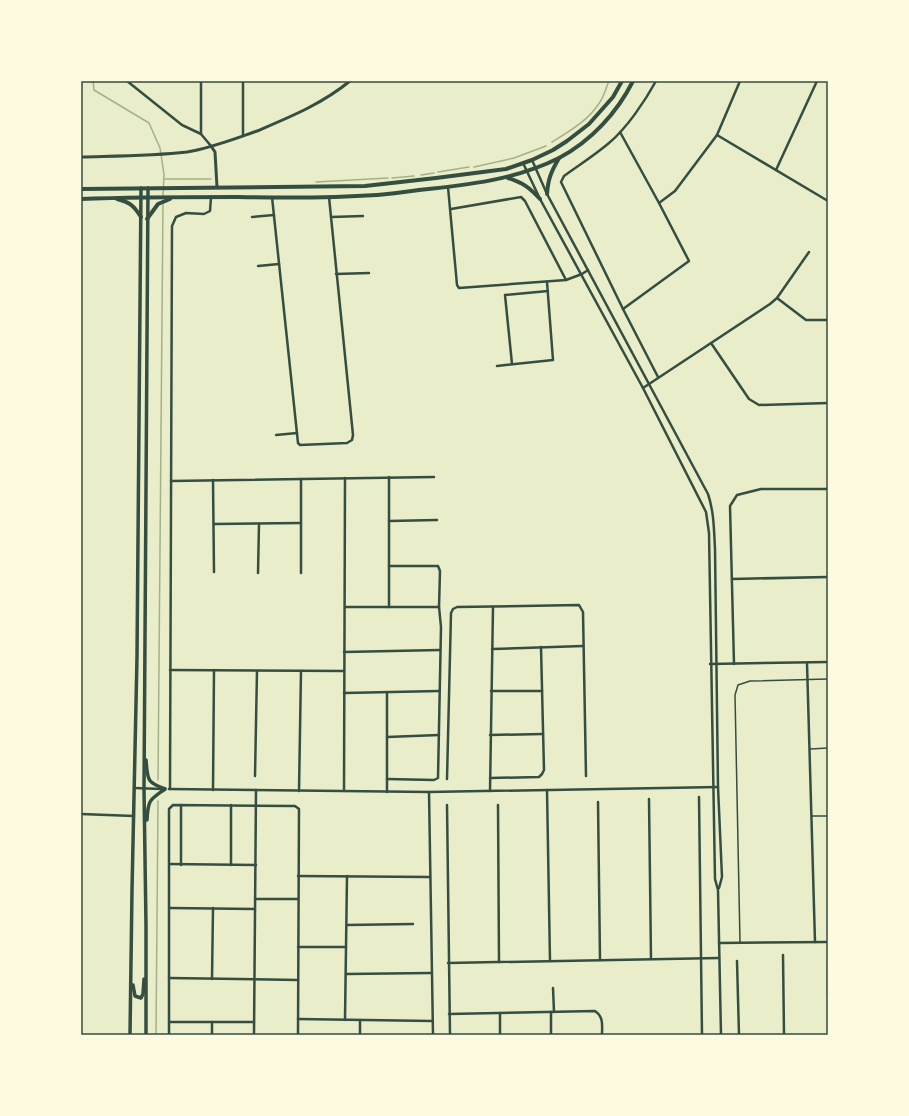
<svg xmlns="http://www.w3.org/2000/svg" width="909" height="1116" viewBox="0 0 909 1116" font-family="Overpass,sans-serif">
<rect width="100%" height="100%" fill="#e9edc9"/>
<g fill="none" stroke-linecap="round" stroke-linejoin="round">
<g stroke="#a3b18a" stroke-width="1.5">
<path d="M93,81L94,90L149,123L160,148L164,174L163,196"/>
<path d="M552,142C570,131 589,120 600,102C604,96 606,88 609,81"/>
<path d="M474,167L514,158L546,146"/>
<path d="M438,172L469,167"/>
<path d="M421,175L434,173"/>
<path d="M392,178L414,176"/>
<path d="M164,179H211"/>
<path d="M316,182L388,178"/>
<path d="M158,780L163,204"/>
<path d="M156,1035L158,801"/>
</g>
<g stroke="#344e41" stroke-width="1.5">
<path d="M810,749L828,748"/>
<path d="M812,816H828"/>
<path d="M740,942L735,695L738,685L750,681L828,679"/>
</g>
<g stroke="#344e41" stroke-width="2.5">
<path d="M127,81L182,125L201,134L211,146"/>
<path d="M201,81V134"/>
<path d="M243,81V136"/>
<path d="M656,81C645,101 627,128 609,143C595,155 579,165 564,176L561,182L623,309L658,377"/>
<path d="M620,132L659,203L689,261L623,309"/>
<path d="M717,135L828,201"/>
<path d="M532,160L547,194L708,494C714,512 714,530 715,549L718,787L722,877L719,888"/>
<path d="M523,163L540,199L643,388L706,512L709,533L715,879L718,890L721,1035"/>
<path d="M776,170L817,81"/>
<path d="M448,187L457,285L459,288L566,280L582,274L588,270"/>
<path d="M272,197L298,443L300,445L347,443L352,440L353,435L329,197"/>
<path d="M659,203L675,191L717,135L740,81"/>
<path d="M451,209L521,197L525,201L566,280"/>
<path d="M252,217L274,215"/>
<path d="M331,217L363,216"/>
<path d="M258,266L279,264"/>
<path d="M336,274L369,273"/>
<path d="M777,298L806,320H828"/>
<path d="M711,343L749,399L759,405L828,403"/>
<path d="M512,364L505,295L548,291"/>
<path d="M497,366L553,360L547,282"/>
<path d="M643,388L770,304L777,298L809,252"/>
<path d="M276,435L297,433"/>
<path d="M213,480L214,572"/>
<path d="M171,481L434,477"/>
<path d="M389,521L437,520"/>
<path d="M214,524L301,523"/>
<path d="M258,573L259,524"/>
<path d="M301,573V479"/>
<path d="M732,579L828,577"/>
<path d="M345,607H439"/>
<path d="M389,607V477"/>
<path d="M492,649L583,646"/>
<path d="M344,652L440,650"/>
<path d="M807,663L815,942"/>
<path d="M710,664L828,662"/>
<path d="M734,664L730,506L737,495L761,489H828"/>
<path d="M170,670L344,671"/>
<path d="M491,691H542"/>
<path d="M387,692V792"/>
<path d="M344,693L439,691"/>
<path d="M490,735L543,734"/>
<path d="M387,737L439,735"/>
<path d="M255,776L257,671"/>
<path d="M490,778L539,777L542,774L544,770L541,647"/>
<path d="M387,779L434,780L438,778L441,627L439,607L440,571L438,566H389"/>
<path d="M447,779L451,613L453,609L457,607L579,605L583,612L586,776"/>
<path d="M134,788L162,789"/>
<path d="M169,789L429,792L718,787"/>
<path d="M170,789L172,226L176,217L186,213L204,214L210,211L211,197"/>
<path d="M213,790L214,670"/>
<path d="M547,790L550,961"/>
<path d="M299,791L301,671"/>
<path d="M344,791L345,478"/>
<path d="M490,791L493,607"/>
<path d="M429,792L433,1035"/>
<path d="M699,797L702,1035"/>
<path d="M649,799L651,959"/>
<path d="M598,802L600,960"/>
<path d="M181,805V865"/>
<path d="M447,805L450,1035"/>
<path d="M498,805L499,962"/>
<path d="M81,814L134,816"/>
<path d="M169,864L256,865"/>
<path d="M231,865V805"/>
<path d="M298,876L430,877"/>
<path d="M255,899H298"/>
<path d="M170,908L255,909"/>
<path d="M347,925L413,924"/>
<path d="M719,943L828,942"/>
<path d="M298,947H346"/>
<path d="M783,955L784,1035"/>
<path d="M737,961L739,1035"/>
<path d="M828,962V995"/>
<path d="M448,963L719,958"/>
<path d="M346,974L431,973"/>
<path d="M169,978L298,980"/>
<path d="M212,979L213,908"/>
<path d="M553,988L554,1012"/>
<path d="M551,1012V1035"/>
<path d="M500,1013V1035"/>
<path d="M449,1014L595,1011C604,1017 602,1026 602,1035"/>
<path d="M298,1019L432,1021"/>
<path d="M345,1020L347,876"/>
<path d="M169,1022H254"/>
<path d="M169,1035V809L173,805L295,806L299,809L298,1035"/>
<path d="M212,1035V1022"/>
<path d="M254,1035L256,790"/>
<path d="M360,1035V1020"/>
</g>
<g stroke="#344e41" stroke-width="3">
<path d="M211,146L215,152L217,187"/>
<path d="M81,157C116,156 152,156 187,152C211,148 234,139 257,131C290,117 322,104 350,81"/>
</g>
<g stroke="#344e41" stroke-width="3.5">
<path d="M146,760C148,780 146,782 165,789"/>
<path d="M147,820C148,799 150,800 165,789"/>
<path d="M133,985L135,996L141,998L143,994L144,979"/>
<path d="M130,1035L132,890L137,657L141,188"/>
<path d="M146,1035V926L144,789L148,188"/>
</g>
<g stroke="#344e41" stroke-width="4">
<path d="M508,178C523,183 529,187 540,199"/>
<path d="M81,189L365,186L436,178L506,169L532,160L553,150L567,141L589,124L613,97L622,81"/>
<path d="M547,194C548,179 551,172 559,158"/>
<path d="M81,199C133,197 186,197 238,197C284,198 331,198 377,195C391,194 405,192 419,190C467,185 515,180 559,158C591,141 617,113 633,81"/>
<path d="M117,199C130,202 134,206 141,217"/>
<path d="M147,219L158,204L170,199"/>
</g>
</g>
<rect width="909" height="1116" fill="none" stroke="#fefae0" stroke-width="164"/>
<rect x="82" y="82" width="745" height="952" fill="none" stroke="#344e41" stroke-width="1.5"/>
</svg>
